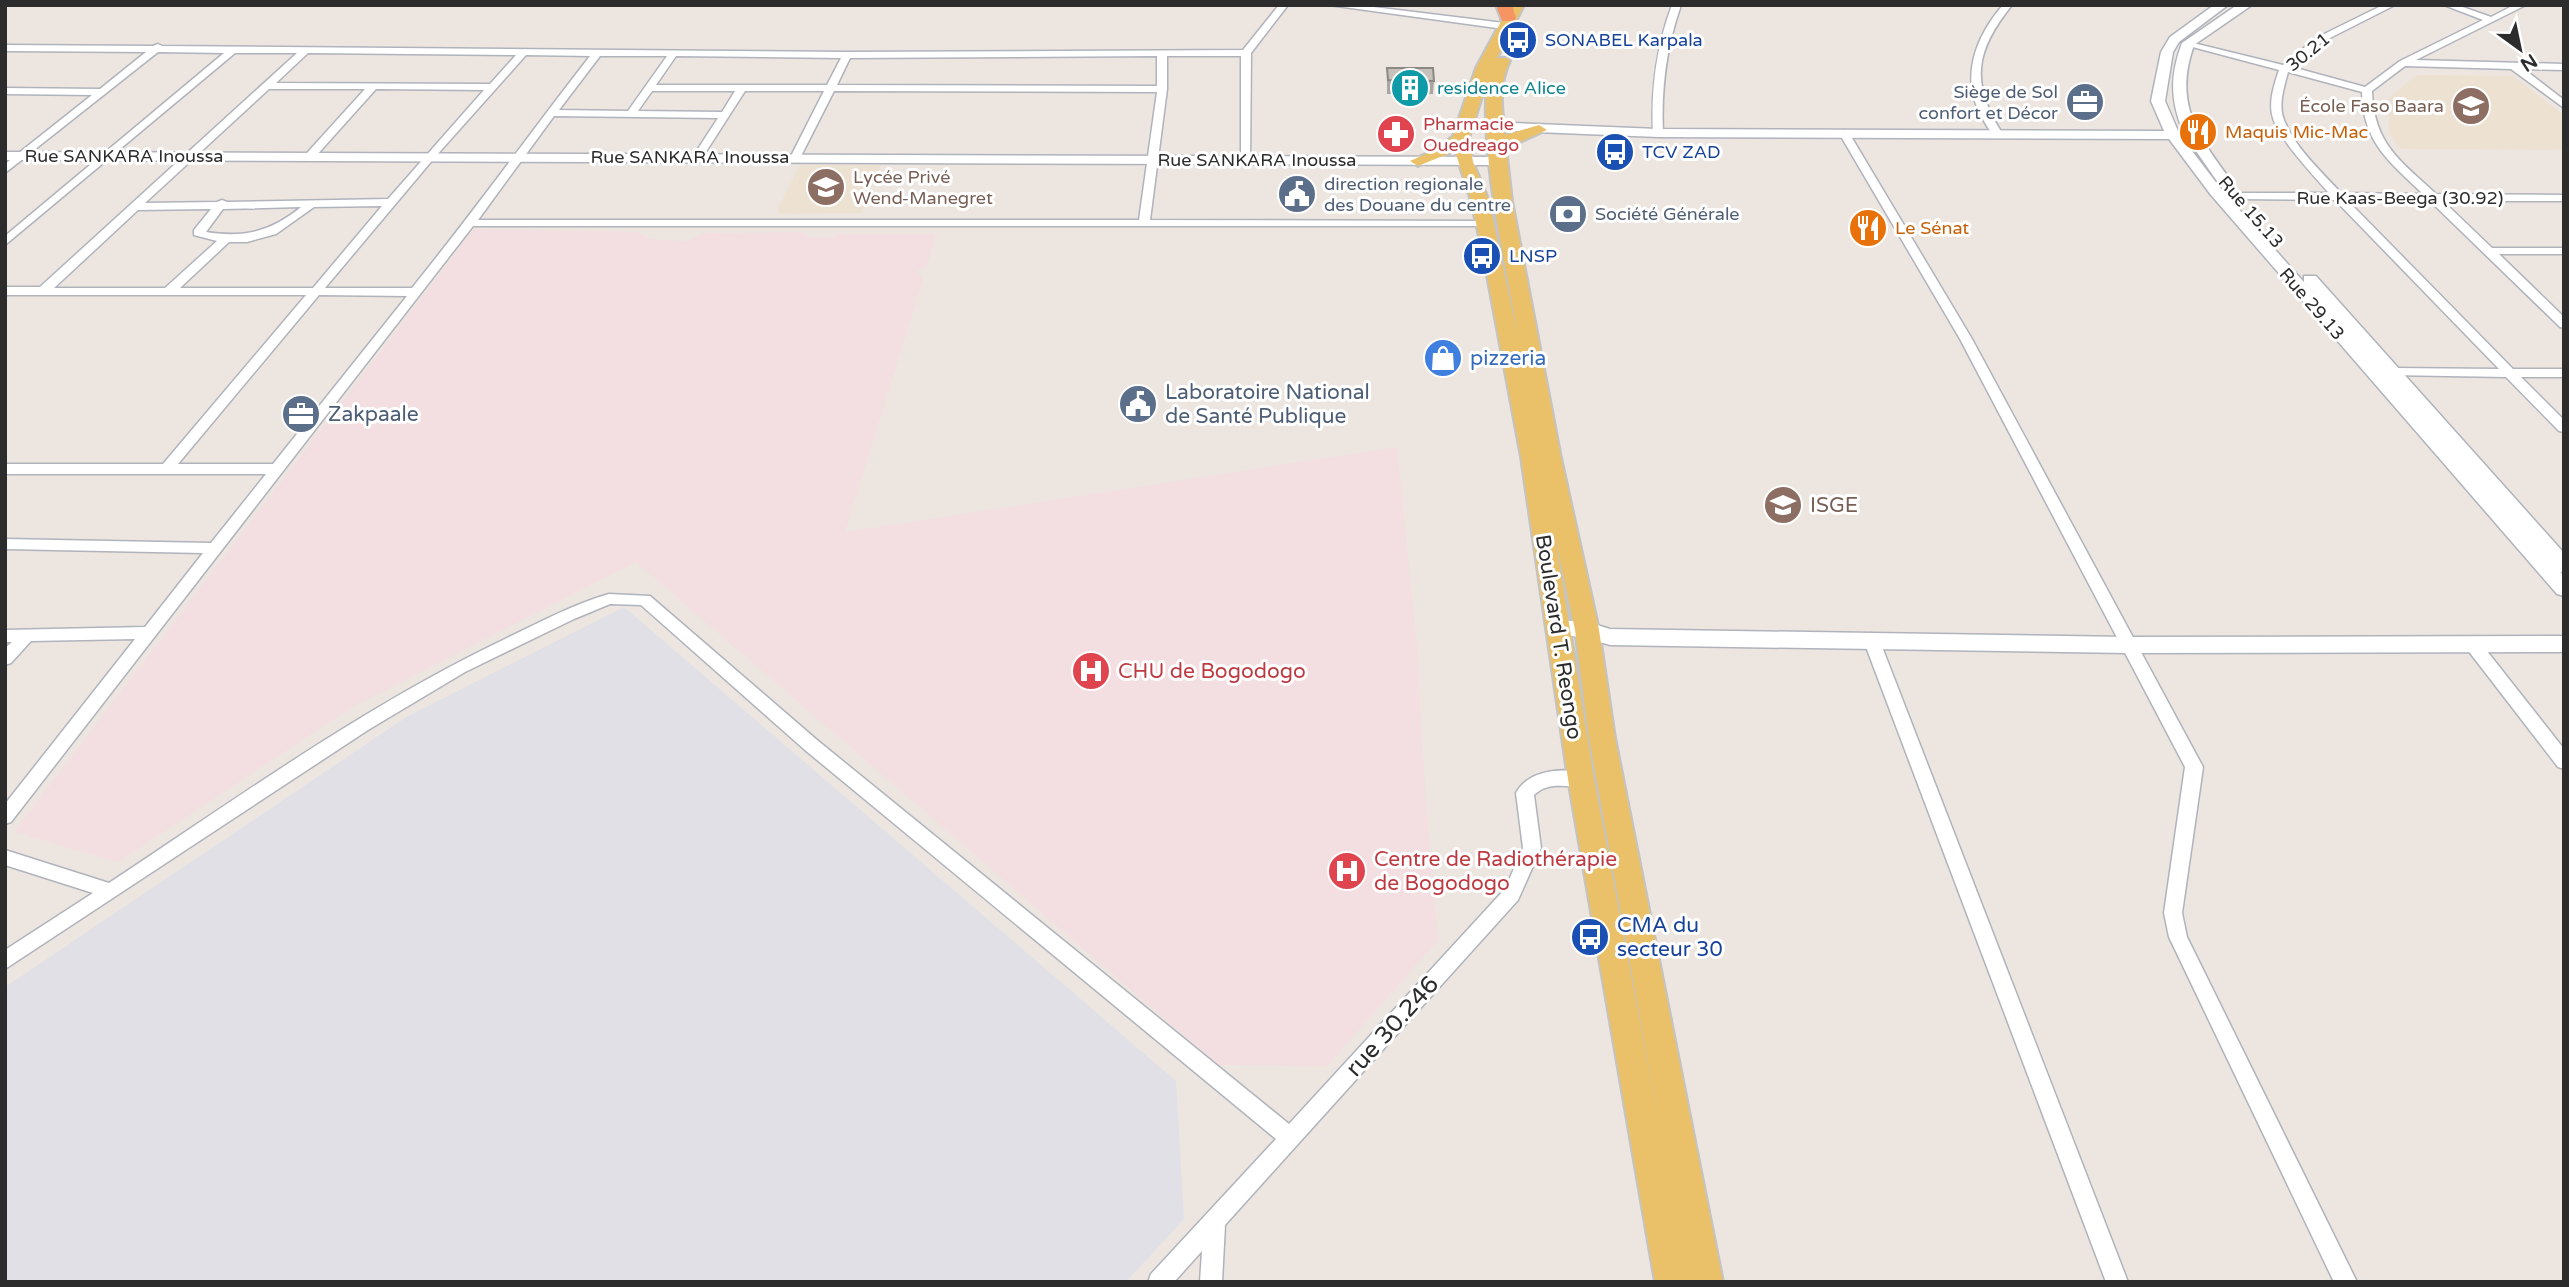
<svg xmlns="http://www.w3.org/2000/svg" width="2569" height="1287" viewBox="0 0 2569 1287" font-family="'Varela Round',sans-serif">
<rect width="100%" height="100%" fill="#ede6e0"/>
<path fill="#e1e0e6" d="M624,607L1176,1081L1184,1219L1126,1282H5V987L408,716Z"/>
<g fill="#ede1d1">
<path d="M2417,75L2513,76L2564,115V150L2401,149L2389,133V97Z"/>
<path d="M800,165H881L861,213L780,214L777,210Z"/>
</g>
<path fill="#f3dee1" d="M474,229L639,232L649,239L688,241L703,233L803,232L810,237L833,238L837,234H936L927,267L917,270L923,279L845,532L1397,447L1416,634L1426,802L1438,940L1327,1066L1218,1065L636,562L351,708L118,862L14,832Z"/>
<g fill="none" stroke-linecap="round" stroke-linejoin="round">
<defs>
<g id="street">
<path d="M1279,5H1288L1251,53L1250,162L1241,160V56H1167V89L1150,220L1485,221L1491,224L1489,226H473L11,822L5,824V804L135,639L31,641L11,663L5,665V648L12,642H5V630L145,627L203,553L5,549V539L211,543L266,474H5V464H163L306,295H5V287H40L297,53H235L5,245V236L224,53L158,52L5,173V164L92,95L5,94V88L100,89L146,52L5,51V45L153,46L158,44L162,46L847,52L1243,50ZM308,53L516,55L490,84L276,83ZM526,55L590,56C531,132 474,211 412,288H325L435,157ZM600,56H667L628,111L559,110ZM676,56L841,58L827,85H656ZM1157,56V86L837,85L850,58ZM269,89H365L307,153L306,155L311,158L315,157L376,89L484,90L388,199L227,202L222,200L217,202L145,203ZM652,91H735L722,112L638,111ZM745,91H824L790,158L795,161L800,158L834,91L1157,92L1139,220H478L554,116L718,118L692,158L697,161L702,158ZM382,206L313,288H180L229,242H247L276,234L314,207ZM301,207C271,232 243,238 206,232L223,209ZM211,209L194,230V235L217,241L165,288H54L138,210ZM319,295L407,296L273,464H178Z"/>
<path d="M1329,5H1357L1504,23L1509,26L1504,29Z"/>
<path d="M1672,5H1681C1666,48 1661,88 1663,133L1658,136L1653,133C1651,88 1656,48 1672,5Z"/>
<path d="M2003,5H2012C1975,51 1970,82 2002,133L1997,136C1989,132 1985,123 1981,115C1960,77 1976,36 2003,5Z"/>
<path d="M2383,5H2395L2322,42L2292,67L2365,87L2400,61L2483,20L2444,5H2457L2491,17L2514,5H2526L2416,60L2564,64V70L2524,69L2564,100V108L2511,69L2405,66L2372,91C2374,145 2400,160 2436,194L2564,195V201H2443L2492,248H2564V254H2499L2564,317V328L2560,327L2430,201L2347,200L2513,369H2564V377H2521L2564,420V432L2559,431L2506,377L2388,375L2387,372L2393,368L2499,369L2335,200L2236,199L2230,196L2236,193H2329C2315,177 2278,138 2273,118C2268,103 2274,85 2279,70L2185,45V41L2283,65L2316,38ZM2288,72L2362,92C2363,143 2389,161 2423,194L2341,193C2322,172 2295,148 2284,120C2278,106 2284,87 2288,72Z"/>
<path d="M1844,130L1849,133L1972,339L2203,767L2182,913L2187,937L2357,1282H2334L2169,937L2164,913L2185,767L1960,339L1839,133Z"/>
<path d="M609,594L650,596L817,740L1289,1124L1505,889L1523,848L1516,793C1529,769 1564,767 1587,774L1590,779L1587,784C1568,790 1551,779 1534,795L1541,848L1518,900L1225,1225L1222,1282H1200L1202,1251L1174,1282H1148L1151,1274L1276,1139L805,750L641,605L610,604L574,619L465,672L368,730L5,969V950L93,893L5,865V850L109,883C239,797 366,705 507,638C540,622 574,604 609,594Z"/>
<path d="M1871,633L1879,639L2128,1282H2106L1863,639Z"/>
<path d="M2473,639L2479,641L2564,749V769L2558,767L2467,649L2465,645L2467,641Z"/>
</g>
<g id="secondary">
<path d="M2214,5H2228L2179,42L2173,52L2165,101L2178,131H2183C2170,100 2170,75 2182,43L2237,5H2252L2194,45C2173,104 2198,135 2231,181L2229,184H2219L2187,138L2183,139L2221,189L2335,317L2304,282V276H2316L2564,553V573L2560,572L2564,576V596L2557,594L2211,195L2169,139L1658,137L1463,129L1456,125L1463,121L1658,129L2164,131L2151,101L2161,52L2170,37Z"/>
<path d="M5,152L1499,157L1506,161L1499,165L5,160Z"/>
<path d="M1557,620L1587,622L1610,629L2127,637L2564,636V652L2127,653L1610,645L1587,638L1550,633L1547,628L1550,623Z"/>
</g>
<path id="primary" d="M1510,5H1524L1497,58H1507L1510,61C1498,86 1502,109 1505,135L1539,125L1547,130L1506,148L1512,201L1561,458L1599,630L1615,738L1723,1282H1655L1568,779L1521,457L1483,254L1471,201L1455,151L1418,166L1410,161L1437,149L1453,136L1476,68ZM1487,81C1480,158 1505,259 1518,337L1489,201L1473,162L1469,138ZM1555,536L1575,630L1589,738L1661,1133L1594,779Z"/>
<path id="highway" d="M1496,5H1512L1516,18L1514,21H1502Z"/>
</defs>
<use href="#street" stroke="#b0b3bc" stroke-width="3"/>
<use href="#secondary" stroke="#b0b3bc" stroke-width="3"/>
<use href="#primary" stroke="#c4c4c4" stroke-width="4"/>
<use href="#highway" stroke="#c4c4c4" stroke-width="4"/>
<use href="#street" fill="#fff" fill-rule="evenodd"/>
<use href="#secondary" fill="#fff" fill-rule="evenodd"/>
<use href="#primary" fill="#eac068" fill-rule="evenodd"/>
<use href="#highway" fill="#f69562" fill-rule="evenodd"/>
</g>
<path fill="#aaa6a1" d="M1387,68L1434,81L1433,94H1387Z"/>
<path fill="#c6c1bb" stroke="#8b8783" stroke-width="2" d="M1387,68H1433L1434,81L1388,80Z"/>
<defs>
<symbol id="bus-disc" viewBox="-11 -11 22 22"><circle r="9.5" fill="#1a4fb4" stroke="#fff"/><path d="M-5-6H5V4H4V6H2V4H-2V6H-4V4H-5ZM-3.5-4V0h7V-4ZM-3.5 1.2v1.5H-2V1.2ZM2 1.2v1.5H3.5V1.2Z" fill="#fff"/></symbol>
<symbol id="building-disc" viewBox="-11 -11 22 22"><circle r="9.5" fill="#0f9aa8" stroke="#fff"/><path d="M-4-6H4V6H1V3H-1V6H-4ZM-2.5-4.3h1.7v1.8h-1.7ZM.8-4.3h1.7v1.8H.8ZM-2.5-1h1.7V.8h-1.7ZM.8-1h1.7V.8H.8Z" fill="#fff"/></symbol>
<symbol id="office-disc" viewBox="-11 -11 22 22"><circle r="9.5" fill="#5c6f8a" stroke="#fff"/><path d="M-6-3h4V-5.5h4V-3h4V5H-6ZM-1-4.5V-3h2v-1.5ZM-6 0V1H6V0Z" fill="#fff"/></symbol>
<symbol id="school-disc" viewBox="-11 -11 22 22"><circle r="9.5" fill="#8d6e63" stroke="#fff"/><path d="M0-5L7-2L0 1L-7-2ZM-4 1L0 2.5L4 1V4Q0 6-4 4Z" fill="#fff"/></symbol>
<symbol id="restaurant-disc" viewBox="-11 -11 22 22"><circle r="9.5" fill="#e8710a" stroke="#fff"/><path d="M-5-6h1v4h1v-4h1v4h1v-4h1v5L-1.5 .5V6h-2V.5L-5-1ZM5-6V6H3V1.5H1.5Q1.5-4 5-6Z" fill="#fff"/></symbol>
<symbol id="pharmacy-disc" viewBox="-11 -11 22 22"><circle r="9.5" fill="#e0444e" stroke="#fff"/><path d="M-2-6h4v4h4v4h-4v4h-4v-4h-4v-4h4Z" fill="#fff"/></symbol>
<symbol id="civic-disc" viewBox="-11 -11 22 22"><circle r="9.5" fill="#5c6f8a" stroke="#fff"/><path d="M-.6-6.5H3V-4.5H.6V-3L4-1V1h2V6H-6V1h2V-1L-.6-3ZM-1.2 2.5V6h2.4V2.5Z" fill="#fff"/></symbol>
<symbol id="bank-disc" viewBox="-11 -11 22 22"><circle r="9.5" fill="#5c6f8a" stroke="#fff"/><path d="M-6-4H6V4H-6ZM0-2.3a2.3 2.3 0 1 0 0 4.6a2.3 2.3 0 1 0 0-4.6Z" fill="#fff"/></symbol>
<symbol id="shop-disc" viewBox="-11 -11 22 22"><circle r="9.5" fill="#3f7fe0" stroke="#fff"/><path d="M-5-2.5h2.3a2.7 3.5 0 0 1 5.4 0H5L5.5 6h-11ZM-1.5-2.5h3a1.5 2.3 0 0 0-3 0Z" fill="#fff"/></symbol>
<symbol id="hospital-disc" viewBox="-11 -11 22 22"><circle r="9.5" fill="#e0444e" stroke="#fff"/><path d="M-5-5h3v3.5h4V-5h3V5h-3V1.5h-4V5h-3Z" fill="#fff"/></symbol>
</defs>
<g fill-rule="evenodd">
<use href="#bus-disc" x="1496" y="18" width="44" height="44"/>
<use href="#building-disc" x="1388" y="66" width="44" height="44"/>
<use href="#office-disc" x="2063" y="80" width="44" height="44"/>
<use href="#school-disc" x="2449" y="84" width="44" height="44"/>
<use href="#restaurant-disc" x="2176" y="110" width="44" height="44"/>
<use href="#pharmacy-disc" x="1374" y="112" width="44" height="44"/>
<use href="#bus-disc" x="1593" y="130" width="44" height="44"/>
<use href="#school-disc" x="804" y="165" width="44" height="44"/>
<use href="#civic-disc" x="1275" y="172" width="44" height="44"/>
<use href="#bank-disc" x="1546" y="192" width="44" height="44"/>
<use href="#restaurant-disc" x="1846" y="206" width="44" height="44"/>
<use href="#bus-disc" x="1460" y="234" width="44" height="44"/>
<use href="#shop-disc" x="1421" y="336" width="44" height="44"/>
<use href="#civic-disc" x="1116" y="382" width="44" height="44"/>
<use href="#office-disc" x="279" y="392" width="44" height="44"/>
<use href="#school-disc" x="1761" y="483" width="44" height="44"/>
<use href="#hospital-disc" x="1069" y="649" width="44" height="44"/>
<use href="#hospital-disc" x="1325" y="849" width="44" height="44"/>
<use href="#bus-disc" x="1568" y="915" width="44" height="44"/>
</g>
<g text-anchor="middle" stroke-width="6" stroke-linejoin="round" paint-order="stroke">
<g font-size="18" fill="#164399" stroke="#fff" text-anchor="start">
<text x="1545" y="46">SONABEL Karpala</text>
<text x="1642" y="158">TCV ZAD</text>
<text x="1509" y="262">LNSP</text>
</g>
<g font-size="18" fill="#2c2c2c" stroke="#fff">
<text transform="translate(2308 52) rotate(-39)" y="6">30.21</text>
<text x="124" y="162">Rue SANKARA Inoussa</text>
<text x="690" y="163">Rue SANKARA Inoussa</text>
<text x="1257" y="166">Rue SANKARA Inoussa</text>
<text x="2400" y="204">Rue Kaas-Beega (30.92)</text>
<text transform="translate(2251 212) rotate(49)" y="6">Rue 15.13</text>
<text transform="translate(2312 304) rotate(49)" y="6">Rue 29.13</text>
</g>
<g font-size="18" fill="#0d838f" stroke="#fff" text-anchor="start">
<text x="1437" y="94">residence Alice</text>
</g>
<g font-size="18" fill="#4e5e75" stroke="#fff" text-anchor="start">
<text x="2058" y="98" text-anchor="end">Siège de Sol<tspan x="2058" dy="21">confort et Décor</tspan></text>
<text x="1324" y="190">direction regionale<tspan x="1324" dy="21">des Douane du centre</tspan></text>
<text x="1595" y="220">Société Générale</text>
</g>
<g font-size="18" fill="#785e54" stroke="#fff" text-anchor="end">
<text x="2444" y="112">École Faso Baara</text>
<text x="853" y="183" text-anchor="start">Lycée Privé<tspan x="853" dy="21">Wend-Manegret</tspan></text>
</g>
<g font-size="18" fill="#be3a42" stroke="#fff" text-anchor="start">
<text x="1423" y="130">Pharmacie<tspan x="1423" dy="21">Ouedreago</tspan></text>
</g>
<g font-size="18" fill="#c56008" stroke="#fff" text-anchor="start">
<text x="2225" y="138">Maquis Mic-Mac</text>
<text x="1895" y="234">Le Sénat</text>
</g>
<g font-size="21" fill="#366cbe" stroke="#fff" text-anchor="start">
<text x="1470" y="365">pizzeria</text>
</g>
<g font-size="21" fill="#4e5e75" stroke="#fff" text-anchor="start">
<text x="1165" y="399">Laboratoire National<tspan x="1165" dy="24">de Santé Publique</tspan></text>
<text x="328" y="421">Zakpaale</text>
</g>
<g font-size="21" fill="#785e54" stroke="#fff" text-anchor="start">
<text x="1810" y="512">ISGE</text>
</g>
<g font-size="21" fill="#2c2c2c" stroke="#fff">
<text transform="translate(1559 637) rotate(81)" y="7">Boulevard T. Reongo</text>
</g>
<g font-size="21" fill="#be3a42" stroke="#fff" text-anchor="start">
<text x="1118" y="678">CHU de Bogodogo</text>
<text x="1374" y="866">Centre de Radiothérapie<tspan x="1374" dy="24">de Bogodogo</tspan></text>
</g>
<g font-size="21" fill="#164399" stroke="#fff" text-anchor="start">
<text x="1617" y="932">CMA du<tspan x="1617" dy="24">secteur 30</tspan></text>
</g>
<g font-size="24" fill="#2c2c2c" stroke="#fff">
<text transform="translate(1392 1026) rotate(-48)" y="8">rue 30.246</text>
</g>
</g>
<rect width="2569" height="1287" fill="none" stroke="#2c2c2c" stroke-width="14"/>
<g transform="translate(2520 49) rotate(147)" stroke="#ffffff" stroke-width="5" paint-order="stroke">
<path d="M0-5L12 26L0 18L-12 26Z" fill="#2c2c2c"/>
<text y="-10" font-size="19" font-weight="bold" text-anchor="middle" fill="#2c2c2c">N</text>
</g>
</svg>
